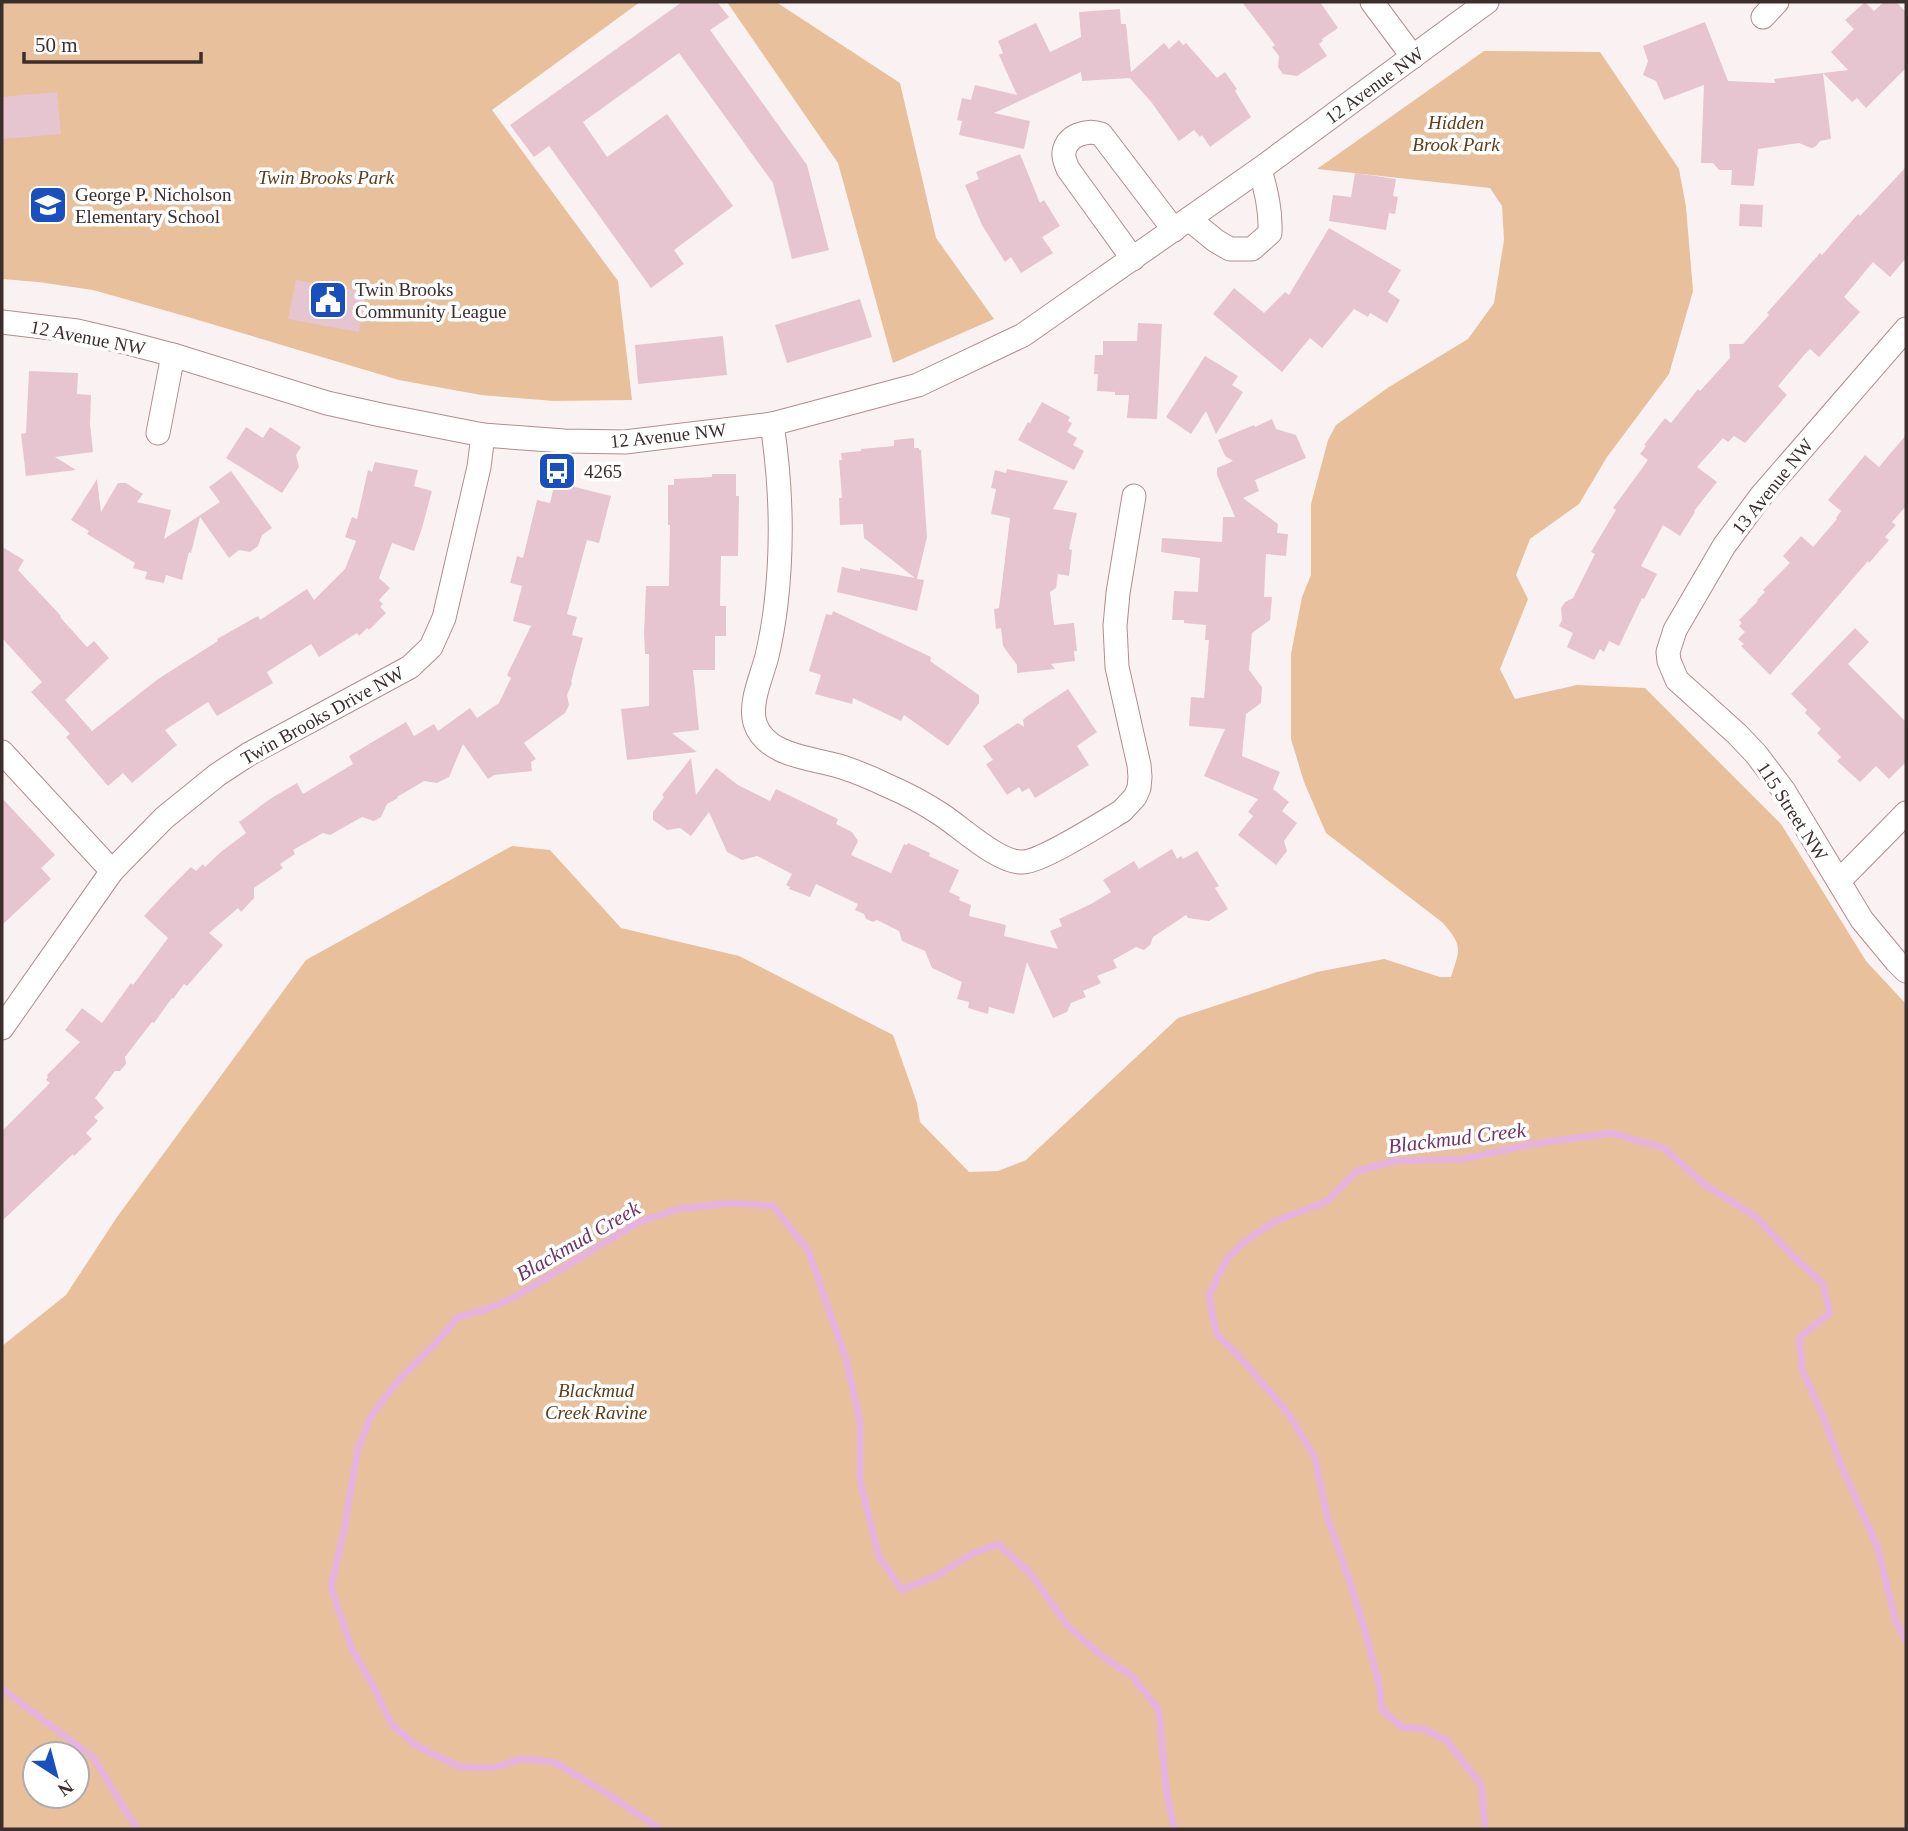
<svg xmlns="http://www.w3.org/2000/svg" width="1908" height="1831" viewBox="0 0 1908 1831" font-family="'Times New Roman',serif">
<rect width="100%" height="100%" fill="#faf2f2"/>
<g fill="#e8c09b" fill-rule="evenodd">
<path d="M2,2H640L492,110L618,281L632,400L554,401L481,395L399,380L188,317L93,290L38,282L2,279Z"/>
<path d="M727,2H776L900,83L936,238L994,319L893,363L838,163Z"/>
<path d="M1484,51L1600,52L1679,169L1686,207L1693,291L1669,374L1607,457L1579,504L1530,539L1516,575L1528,599L1500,669L1515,699L1577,685L1645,688L1781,824L1866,961L1906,1004V1829H2V1346L66,1295L117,1217L306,960L512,846L550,850L621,928L739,956L893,1035L917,1103L920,1122L969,1172L998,1171L1026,1160L1178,1018L1317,972L1384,959L1440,977H1451C1460,949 1463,946 1443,923L1326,833L1304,782L1291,739V654L1302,597L1311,575V504L1328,440L1336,425L1389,387L1468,339L1494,303L1504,240L1502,206L1490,188L1317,169ZM35,1754H77V1796H35Z"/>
</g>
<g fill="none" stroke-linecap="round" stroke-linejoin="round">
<g stroke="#e6b3de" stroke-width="7">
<path d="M2,1689L93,1757L137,1829"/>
<path d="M660,1829L603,1791L554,1762L520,1759L493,1768L460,1767L417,1746L392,1725L372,1684L351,1647L331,1587L344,1530L358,1448L371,1416L400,1378L435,1344L458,1317L484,1310L515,1297L639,1222L678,1209L729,1203L773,1206L808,1250L846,1359L860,1422V1481L879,1557L902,1590L936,1576L976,1552L998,1544L1030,1573L1068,1626L1102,1656L1132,1676L1159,1710L1166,1788L1174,1829"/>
<path d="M1485,1829L1481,1784L1446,1740L1423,1729L1402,1727L1382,1710L1379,1684L1365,1631L1349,1579L1327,1516L1315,1458L1288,1413L1247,1365L1216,1333L1209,1295L1226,1260L1245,1241L1276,1221L1326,1202L1357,1171L1395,1161L1463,1159L1533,1144L1611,1133L1664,1148L1705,1185L1755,1216L1794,1257L1823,1284L1830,1313L1799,1338L1802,1369L1823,1416L1841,1465L1877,1546L1896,1622L1906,1641"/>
</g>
</g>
<g fill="#e7c5d0">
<path d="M682,2H717L729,17L710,30L807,165L829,250L792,259L773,183L679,53L583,122L607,157L667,114L733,206L674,250L684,264L651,288L549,146L534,157L510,125Z"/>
<path d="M1242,2H1320L1338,28L1322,39L1323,41L1319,44L1327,56L1297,76L1283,74L1278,67L1279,56L1272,47L1275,45Z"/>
<path d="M1865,2L1874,11L1884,2H1896L1906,12V68L1866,108L1857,98L1852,102L1823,73L1848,70L1831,52L1854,29L1845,20Z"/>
<path d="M1120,9L1121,24H1126L1131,72L1164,43L1169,49L1179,40L1183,45L1186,43L1217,78L1225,72L1237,89L1235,91L1251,117L1210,147L1202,135L1200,137L1194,130L1179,141L1152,103L1130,78L1082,81L1081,72L994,113L1030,121L1024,149L959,135L962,121L957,120L962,98L971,100L975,85L1017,95L999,55L1003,53L998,41L1036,23L1050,52L1081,37L1079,12Z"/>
<path d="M1705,22L1728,81L1775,83L1774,79L1823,73L1831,139L1820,141L1815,147L1811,148L1799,143L1758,149L1754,186L1731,185L1732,170H1719L1713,163H1701L1704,85L1664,100L1656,81L1643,75L1648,61L1643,46Z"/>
<path d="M57,92L61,134L2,139V97Z"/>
<path d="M1020,154L1040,203L1044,200L1060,226L1042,237L1053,253L1021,273L1011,257L1005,262L982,225L965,185L979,179L976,172Z"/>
<path d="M1906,167V258L1890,277L1873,262L1844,297L1860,312L1819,357L1810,349L1805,354L1778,386L1787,395L1745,443L1734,436L1728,442L1723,438L1697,467L1717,482L1694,511L1695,512L1680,536L1663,525L1641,566L1657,574L1644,599L1642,598L1619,646L1609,641L1604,652L1600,649L1594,660L1567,647L1573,633L1559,626L1562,620L1561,608L1565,602L1573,598L1595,554L1591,552L1616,510L1613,508L1648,460L1640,454L1646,446L1644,445L1665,418L1671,423L1698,389L1700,391L1730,358L1729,344H1743L1769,315L1767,313L1820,253L1822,255L1858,214L1860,216Z"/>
<path d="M1355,173L1396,179L1393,196L1398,197L1395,214L1389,213L1386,230L1329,221L1333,195L1351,197Z"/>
<path d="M1740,204L1763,205L1762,227L1739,226Z"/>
<path d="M1329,228L1401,270L1388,292L1400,300L1387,323L1370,313L1368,317L1354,309L1322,348L1310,338L1282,372L1213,314L1234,288L1264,313L1285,292L1289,295Z"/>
<path d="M296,280L366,292L359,332L288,319Z"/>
<path d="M860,299L872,337L787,363L775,325Z"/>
<path d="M1138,323L1162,324L1157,419L1127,418L1129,395H1115V392L1097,391L1098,374H1094L1095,355H1103V341H1137Z"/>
<path d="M723,336L727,375L638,384L635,345Z"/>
<path d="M1205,356L1238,376L1232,385L1243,392L1216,434L1206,411L1191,434L1166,417Z"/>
<path d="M29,371L78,373L77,394L91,395L90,424L93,452L55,457L76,470L26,476L21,434L26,433Z"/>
<path d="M1042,402L1070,417L1068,421L1072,423L1067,432L1077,438L1073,445L1084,451L1074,470L1018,440L1028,422L1030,423Z"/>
<path d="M1272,419L1276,429L1296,435L1306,458L1255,480L1259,491L1243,498L1278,524L1277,533L1288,534L1286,556L1266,554L1264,597H1272L1270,620L1252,633L1249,670L1262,687L1261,703L1246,714L1242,756L1280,772L1273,789L1289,802L1282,811L1297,823L1284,841L1287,851L1276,865L1238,835L1253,816L1248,812L1258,799L1204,776L1225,729L1189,726L1191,697L1204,698L1209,640H1205L1206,625L1184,623V620H1172L1174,591L1198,592L1200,558L1161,552L1162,538L1222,542L1223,517H1235L1217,475V468L1233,461L1225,456L1218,440L1254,425L1255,427Z"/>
<path d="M246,427L263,438L270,427L301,447L296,455L299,467L282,493L226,458Z"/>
<path d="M1906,435V506L1892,522L1896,525L1885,537L1889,540L1869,563L1868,561L1770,675L1741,646L1744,644L1738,639L1745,632L1739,626L1742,623L1739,620L1758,601L1757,600L1765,592L1763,590L1790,563L1783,556L1801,536L1813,547L1837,519L1836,518L1841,511L1828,500L1865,455L1879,467Z"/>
<path d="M914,438V448H919V450H921L927,537L917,579L924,580L917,611L837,592L842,567L860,571V568L915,578L864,538L863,524L840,525L839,498H842L839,460H842L841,453L861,451V449L894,446V440Z"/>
<path d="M375,462L418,470L414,486L432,491L422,528L414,551L392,543L379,578L390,588L379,600L383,604L380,607L386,613L369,630L367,628L359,636L357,633L319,657L311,644L267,672L273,683L217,716L208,702L165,730L177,745L132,783L123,773L108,786L66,737L70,734L31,692L42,682L2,638V547L24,560L18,570L61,616L60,617L87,647L94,641L109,658L65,700L92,731L158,679L218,641L217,639L258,616L260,620L307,589L314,600L345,569L356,541L345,537L352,517L357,519L368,470L372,472Z"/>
<path d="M1007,469L1068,481L1053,509L1077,513L1069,549L1072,550L1069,576L1058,574L1056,588L1050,592L1054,625L1074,623L1077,651H1074L1075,661L1051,664L1055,669L1017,673V665L1003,646L1001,628L996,629L994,609L999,608L1010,518L991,514L996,489L991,488L995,470L1006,473Z"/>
<path d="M231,471L272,528L262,535L258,546L250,552L239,550L229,558L200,517L191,553L189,552L182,580L166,575L164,583L145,579L147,572L133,568L135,563L87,534L89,531L71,520L97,479L101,512L118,483H126L143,494L137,502L171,510L164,539L220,502L209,487Z"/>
<path d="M712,474H736V496H739L738,556H721L720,606H726V636H715V670H693L699,730L672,733L697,752L627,760L621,709L649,706V654H645L644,633L646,586H669L670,525H668V485H674V479L712,477Z"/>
<path d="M555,482L611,496L599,543L587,540L567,614L577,617L572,635L583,638L571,682L572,683L567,695L569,705L565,713L524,743L536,759L531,762L532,771L494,775L488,779L463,744L449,777L437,783L424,781L397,797L398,798L387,804L381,817L374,821L362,817L330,835L323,833L293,850L295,854L280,864L283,868L254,888V898L241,912L238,908L209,933L223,945L187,986L184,984L173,999L172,998L154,1023L152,1022L125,1057L126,1064L120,1071H115L95,1098L104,1108L94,1117L98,1121L86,1133L92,1139L74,1156L73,1154L2,1221V1131L50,1083L46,1080L48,1077L47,1075L80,1042L65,1030L82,1008L102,1023L131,983L133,985L168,938L144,916L169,889L191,867L196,871L203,864L205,867L222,851L246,833L239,822L270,799L297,783L303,794L353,764L349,756L406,722L414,736L434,724L438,731L470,708L477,718L499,703L511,678L507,675L531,626L513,621L522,586L510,583L517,556L523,558L537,500L550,503Z"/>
<path d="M833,611L931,657L930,661L979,695V703L948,746L904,715L901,721L853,698L852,704L815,694L821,675L809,671L826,614L832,615Z"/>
<path d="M1855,628L1869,642L1848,664L1906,722V762L1889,779L1876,766L1860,782L1837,761L1841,757L1817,733L1821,729L1805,713L1807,710L1791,694Z"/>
<path d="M1068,689L1097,732L1077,746L1089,765L1035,798L1029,788L1022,792L1019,787L1007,795L986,764L993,760L983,746L1018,723L1024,727L1023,720L1026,717Z"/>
<path d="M691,758L696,795L716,768L738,785L770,801L776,789L838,819L836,824L852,832L858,841L851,855L891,873L904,844L907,845L908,843L930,853L929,856L959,870L949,892L960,897L959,900L971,905L969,916L1006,925L1004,936L1058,949L1050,931L1062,926L1059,919L1091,904L1111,892L1103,880L1134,861L1139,869L1172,849L1177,859L1181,856L1183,859L1197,851L1219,886L1215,888L1228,909L1209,921L1188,918L1186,915L1153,937L1150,945L1144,950L1136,947L1113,960L1117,968L1097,976L1101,983L1083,991L1086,997L1071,1003L1067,1012L1053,1018L1027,962L1014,1014L989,1007L988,1014L968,1008L969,1002L957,999L962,982L932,968L925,951L902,941L899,931L877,920L873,922L866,919L864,914L855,910L858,904L816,884L810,897L789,889L790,887L786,885L792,874L757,856L742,860L727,852L709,812L691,836L680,828L667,830L653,820V812L664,797L662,795Z"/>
<path d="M2,798L55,855L41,868L51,879L2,925Z"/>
</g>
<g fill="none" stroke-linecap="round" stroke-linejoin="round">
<defs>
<g id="minor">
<path d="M1372,2L1413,57"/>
<path d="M1763,17L1777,2"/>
<path d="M1189,219L1216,241L1230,249H1252L1270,233C1271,210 1266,191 1260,169"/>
<path d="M1133,259L1068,169C1066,164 1063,158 1064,152C1067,135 1087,129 1101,134L1174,230"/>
<path d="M2,322L77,331L124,342L173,355L327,403L381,415L483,435L564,441L625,442L772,424L918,385L1023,335L1260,169L1487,2"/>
<path d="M1906,329L1761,496L1724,546L1675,630L1668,652L1669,661L1677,680L1737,734L1756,754L1784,791L1862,920L1896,961L1906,971"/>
<path d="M772,424C781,483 783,544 776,604C774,621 771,639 767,656C762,676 749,703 755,723C766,757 814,758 842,767C857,772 872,778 886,785C905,793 924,803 942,815C962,828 1000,864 1023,862C1043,861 1102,823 1122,811L1135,797L1139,788L1140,777L1139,765L1117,667L1115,626L1118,593L1134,496"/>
<path d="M158,433L173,355"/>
<path d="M2,752L112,871"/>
<path d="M1839,881L1906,813"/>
<path d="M2,1028L112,871L164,818L217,775L249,754L410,667L431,647L444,618L479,467L483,435"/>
</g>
</defs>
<use href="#minor" stroke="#b08e8d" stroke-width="25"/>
<use href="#minor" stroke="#fff" stroke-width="23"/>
</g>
<defs>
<symbol id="school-square" viewBox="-11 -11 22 22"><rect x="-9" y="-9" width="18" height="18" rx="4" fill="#1950bd" stroke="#fff"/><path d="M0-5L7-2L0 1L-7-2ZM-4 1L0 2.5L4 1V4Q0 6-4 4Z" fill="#fff"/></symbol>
<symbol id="civic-square" viewBox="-11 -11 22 22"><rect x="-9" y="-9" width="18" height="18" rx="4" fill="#1950bd" stroke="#fff"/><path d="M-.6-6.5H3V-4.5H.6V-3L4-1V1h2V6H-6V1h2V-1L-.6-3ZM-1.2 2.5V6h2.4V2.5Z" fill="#fff"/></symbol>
<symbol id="bus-square" viewBox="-11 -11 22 22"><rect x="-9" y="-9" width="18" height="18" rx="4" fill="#1950bd" stroke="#fff"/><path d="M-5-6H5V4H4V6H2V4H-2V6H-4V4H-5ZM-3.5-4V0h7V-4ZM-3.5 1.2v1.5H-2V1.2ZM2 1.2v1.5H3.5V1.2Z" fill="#fff"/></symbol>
</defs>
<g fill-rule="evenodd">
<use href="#school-square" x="26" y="183" width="44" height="44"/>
<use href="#civic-square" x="306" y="278" width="44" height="44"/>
<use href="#bus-square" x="535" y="449" width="44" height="44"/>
</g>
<g text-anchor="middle" stroke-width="7" stroke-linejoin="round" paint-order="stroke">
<g font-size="19" fill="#3d2e2e" stroke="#fff">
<text transform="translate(1374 85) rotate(-36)" y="7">12 Avenue NW</text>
<text transform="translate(88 337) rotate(11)" y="7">12 Avenue NW</text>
<text transform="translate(668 435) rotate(-6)" y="7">12 Avenue NW</text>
<text transform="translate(1772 486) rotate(-51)" y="7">13 Avenue NW</text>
<text transform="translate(322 715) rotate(-29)" y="7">Twin Brooks Drive NW</text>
<text transform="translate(1793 811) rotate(57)" y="7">115 Street NW</text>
</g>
<g font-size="19" font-style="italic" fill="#5d3d1a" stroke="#fff">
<text x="1456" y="129">Hidden<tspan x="1456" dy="22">Brook Park</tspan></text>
<text x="326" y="184">Twin Brooks Park</text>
<text x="596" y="1397">Blackmud<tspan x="596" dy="22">Creek Ravine</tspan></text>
</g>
<g font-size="19" fill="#3d2e2e" stroke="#fff" text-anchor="start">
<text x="75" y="201">George P. Nicholson<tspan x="75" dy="22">Elementary School</tspan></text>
<text x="355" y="296">Twin Brooks<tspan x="355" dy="22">Community League</tspan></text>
<text x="584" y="478">4265</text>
</g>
<g font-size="21" font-style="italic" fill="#6f3368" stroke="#fff">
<text transform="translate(1457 1138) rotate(-7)" y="7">Blackmud Creek</text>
<text transform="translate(578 1241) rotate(-30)" y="7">Blackmud Creek</text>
</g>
</g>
<rect width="1908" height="1831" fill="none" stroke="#3d2e2e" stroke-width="7"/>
<g transform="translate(56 1775) rotate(144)"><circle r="33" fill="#ffffff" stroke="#b1abab" stroke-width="2"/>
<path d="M0-5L12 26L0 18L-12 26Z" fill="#1950bd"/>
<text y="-10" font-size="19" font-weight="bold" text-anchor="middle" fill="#3d2e2e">N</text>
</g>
<path d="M24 52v10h177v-10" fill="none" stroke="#3d2e2e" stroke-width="3.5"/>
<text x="35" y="52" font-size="21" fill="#3d2e2e" stroke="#ffffff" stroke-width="5" paint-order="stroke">50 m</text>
</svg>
